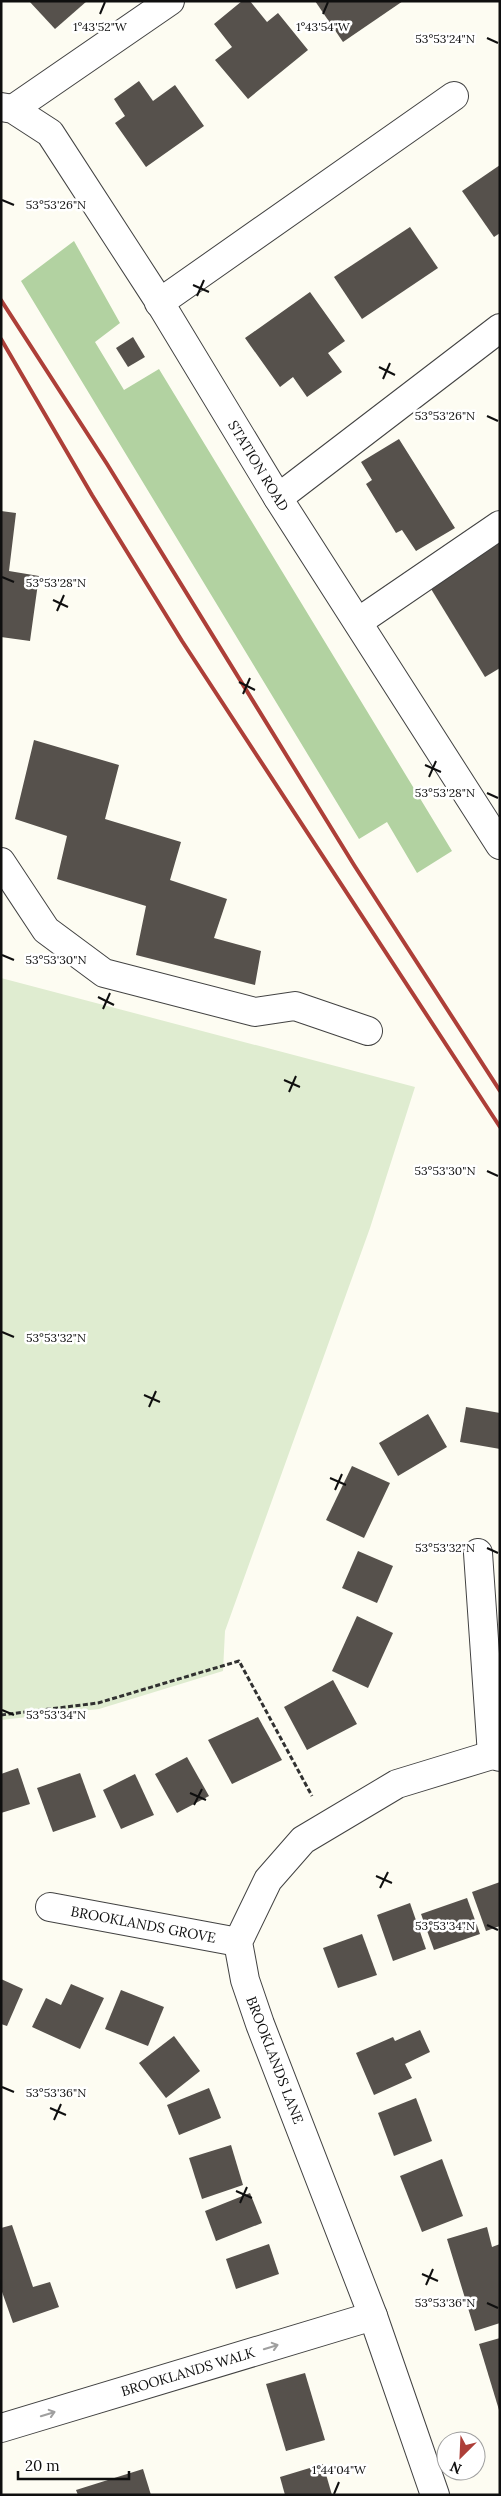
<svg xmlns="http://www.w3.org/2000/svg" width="501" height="2496" viewBox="0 0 501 2496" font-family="Lora,serif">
<rect width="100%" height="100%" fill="#fdfcf2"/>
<path fill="#b2d2a1" d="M74,241L120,323L95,342L124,390L159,369L452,851L417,873L387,822L359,839L21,281Z"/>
<path fill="#dfecd0" d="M1,978L415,1087L370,1228L225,1631L223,1671L99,1709L1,1720Z"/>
<g fill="#56514c">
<path d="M29,1H87L55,29Z"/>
<path d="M242,1H250L267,22L278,13L308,50L248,99L215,60L232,47L214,24Z"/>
<path d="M315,1H403L343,42Z"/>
<path d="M139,81L153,101L175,85L204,126L146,167L115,123L125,116L114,99Z"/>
<path d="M500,165V233L494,237L462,191Z"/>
<path d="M410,227L438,268L362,319L334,277Z"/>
<path d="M310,292L345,341L328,353L342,372L307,397L293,377L280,387L245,338Z"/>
<path d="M133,337L145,357L128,367L116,348Z"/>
<path d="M399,439L455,528L416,551L402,530L396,533L366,484L372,480L361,462Z"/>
<path d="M1,511L16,513L9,571L39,576L30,641L1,637Z"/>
<path d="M500,542V668L485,677L428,584Z"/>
<path d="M34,740L119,765L105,819L181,842L170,880L227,899L214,938L261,951L255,985L136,955L146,906L57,879L67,836L15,819Z"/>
<path d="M466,1407L500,1413V1449L460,1442Z"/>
<path d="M428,1414L447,1447L398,1476L379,1443Z"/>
<path d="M352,1466L390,1483L364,1538L326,1520Z"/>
<path d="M358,1551L393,1566L377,1603L342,1588Z"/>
<path d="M357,1616L393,1633L368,1688L332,1671Z"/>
<path d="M333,1680L357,1724L307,1750L284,1707Z"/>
<path d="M258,1717L282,1760L232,1784L208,1740Z"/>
<path d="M187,1757L209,1796L177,1813L155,1774Z"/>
<path d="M18,1768L30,1804L1,1813V1774Z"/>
<path d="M80,1773L96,1817L53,1832L37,1788Z"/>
<path d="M135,1774L154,1815L121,1829L103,1790Z"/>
<path d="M500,1882V1926L486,1931L472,1892Z"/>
<path d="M467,1898L480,1934L434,1950L421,1914Z"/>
<path d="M410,1903L426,1949L393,1961L377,1915Z"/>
<path d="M362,1934L377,1975L338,1988L323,1948Z"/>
<path d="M1,1979L23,1989L7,2026L1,2024Z"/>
<path d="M71,1984L104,1998L80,2049L32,2027L46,1998L61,2005Z"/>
<path d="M121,1990L164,2007L148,2046L105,2029Z"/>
<path d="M420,2030L430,2052L405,2064L412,2078L374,2095L356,2053L393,2037L395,2041Z"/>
<path d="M174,2036L200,2071L166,2098L139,2063Z"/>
<path d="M209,2088L221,2118L179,2135L167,2105Z"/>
<path d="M416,2098L432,2141L394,2156L378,2113Z"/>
<path d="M231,2145L243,2185L202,2199L189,2158Z"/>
<path d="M442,2159L463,2216L422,2232L400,2176Z"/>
<path d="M250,2193L262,2223L216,2241L205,2211Z"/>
<path d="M12,2225L33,2287L50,2282L59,2307L13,2323L1,2289V2228Z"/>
<path d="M487,2227L492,2247L500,2244V2323L475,2331L447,2239Z"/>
<path d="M269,2244L279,2274L236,2289L226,2259Z"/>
<path d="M500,2338V2410H499L479,2344Z"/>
<path d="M305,2373L325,2440L286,2451L266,2384Z"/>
<path d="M323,2464L332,2495H285L280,2477Z"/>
<path d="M143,2469L151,2495H78L76,2490Z"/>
</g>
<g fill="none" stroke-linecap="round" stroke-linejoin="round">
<defs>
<g id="minor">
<path id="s1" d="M1,107L13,109L50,133L157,298L278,498L500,845"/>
<path d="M13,109L170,1"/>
<path d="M159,303L454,96"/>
<path d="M278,498L500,328"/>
<path d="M358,622L500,525"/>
<path d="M1,862L46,930L104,973L255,1012L295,1006L368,1031"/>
<path d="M478,1553L492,1755"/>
<path id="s2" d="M50,1907L238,1942"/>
<path id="s3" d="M1,2428L373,2316"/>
<path d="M435,2495L373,2316L260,2024L245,1980L238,1942L268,1880L303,1840L397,1784L492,1755L500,1757"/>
</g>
</defs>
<use href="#minor" stroke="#424242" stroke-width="30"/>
<path stroke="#313131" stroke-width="3" stroke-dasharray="5 2.5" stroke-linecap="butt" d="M1,1715L98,1703L239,1661L312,1796"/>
<use href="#minor" stroke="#fff" stroke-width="28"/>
<g stroke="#ad3f38" stroke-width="4">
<path d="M1,300L107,464L354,865L500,1091"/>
<path d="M1,339L92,495L182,641L500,1127"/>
</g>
</g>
<defs><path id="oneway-shaft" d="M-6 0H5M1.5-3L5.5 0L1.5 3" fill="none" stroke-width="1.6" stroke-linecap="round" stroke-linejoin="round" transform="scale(1.25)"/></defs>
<g stroke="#9f9f9f">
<use href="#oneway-shaft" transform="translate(271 2347) rotate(-17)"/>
<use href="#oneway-shaft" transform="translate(48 2414) rotate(-17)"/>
</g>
<path fill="none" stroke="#0f0f0f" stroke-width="2" d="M100,14L105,2M323,14L328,2M487,38L498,43M2,200L14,205M193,285L209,292M197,296L204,280M379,367L395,375M383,379L390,363M487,416L498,421M2,577L14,582M53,600L68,607M57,611L64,595M239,682L255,690M243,694L250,678M425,765L441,772M429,777L436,761M487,793L498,798M2,955L14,960M98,997L114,1005M103,1009L110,993M284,1080L300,1087M289,1092L296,1076M487,1171L498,1176M2,1332L14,1337M144,1395L160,1402M149,1407L156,1391M330,1478L346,1485M335,1490L342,1474M487,1548L498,1553M2,1710L14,1715M190,1793L206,1800M194,1805L202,1789M376,1876L392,1883M380,1888L388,1872M487,1925L498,1930M2,2087L14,2092M50,2108L66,2115M54,2120L61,2104M236,2191L252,2198M240,2203L247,2187M422,2274L438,2281M426,2285L433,2269M487,2303L498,2308M334,2494L339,2482"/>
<g text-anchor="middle" stroke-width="5" stroke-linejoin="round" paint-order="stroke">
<g font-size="14" fill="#0f0f0f" stroke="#fff">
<text dy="5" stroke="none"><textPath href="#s1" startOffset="449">STATION ROAD</textPath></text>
<text dy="5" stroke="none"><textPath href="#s2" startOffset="95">BROOKLANDS GROVE</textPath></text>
<text transform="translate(275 2060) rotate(69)" y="5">BROOKLANDS LANE</text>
<text dy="5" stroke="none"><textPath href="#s3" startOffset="195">BROOKLANDS WALK</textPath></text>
</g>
</g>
<g font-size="12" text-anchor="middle" fill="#0f0f0f" stroke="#fff" stroke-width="5" stroke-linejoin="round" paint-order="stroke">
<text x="100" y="31">1°43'52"W</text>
<text x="323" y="31">1°43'54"W</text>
<text x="445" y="43">53°53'24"N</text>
<text x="56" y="209">53°53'26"N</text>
<text x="445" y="420">53°53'26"N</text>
<text x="56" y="587">53°53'28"N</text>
<text x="445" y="797">53°53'28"N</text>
<text x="56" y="964">53°53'30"N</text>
<text x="445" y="1175">53°53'30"N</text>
<text x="56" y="1342">53°53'32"N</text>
<text x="445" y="1552">53°53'32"N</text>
<text x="56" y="1719">53°53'34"N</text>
<text x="445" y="1930">53°53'34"N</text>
<text x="56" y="2097">53°53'36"N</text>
<text x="445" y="2307">53°53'36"N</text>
<text x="339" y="2474">1°44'04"W</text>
</g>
<rect width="501" height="2496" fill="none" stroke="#0f0f0f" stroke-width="5"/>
<g transform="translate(461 2456) rotate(204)"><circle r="24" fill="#ffffff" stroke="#9f9f9f"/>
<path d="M0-4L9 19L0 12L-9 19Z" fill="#ad3f38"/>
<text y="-8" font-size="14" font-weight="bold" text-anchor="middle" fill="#0f0f0f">N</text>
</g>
<path d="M18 2471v8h111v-8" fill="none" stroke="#0f0f0f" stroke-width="2.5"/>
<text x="25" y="2471" font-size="15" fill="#0f0f0f" stroke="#ffffff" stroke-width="4" paint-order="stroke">20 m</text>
</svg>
